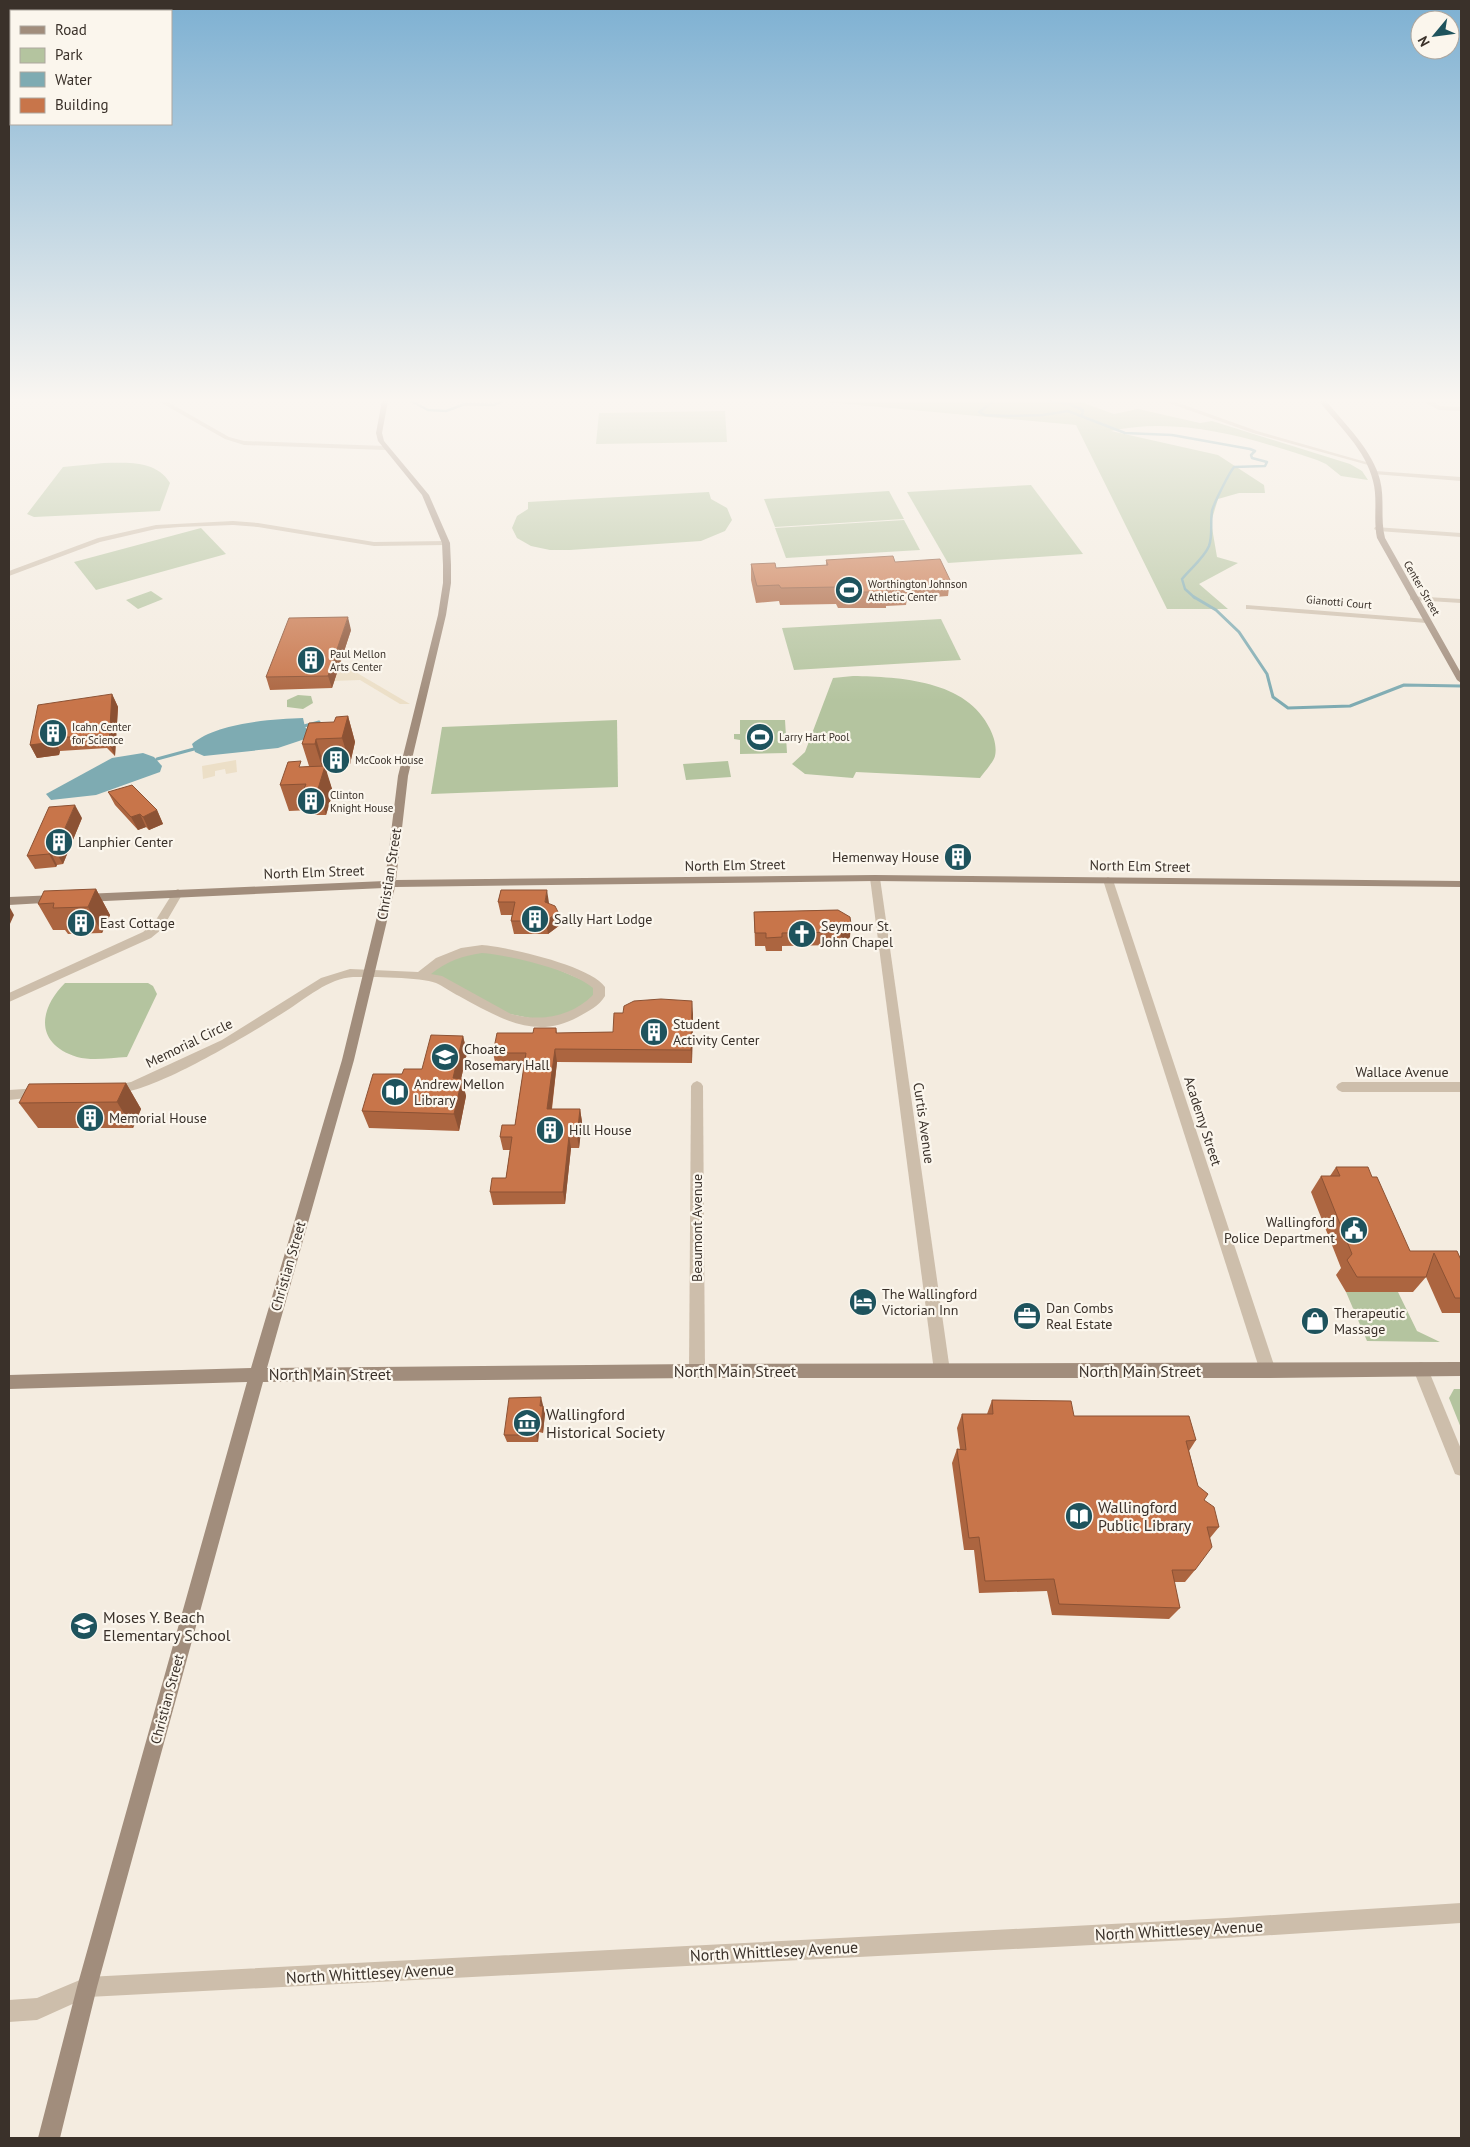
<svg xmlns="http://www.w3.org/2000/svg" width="1470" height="2147" viewBox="0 0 1470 2147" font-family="'PT Sans',sans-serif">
<rect width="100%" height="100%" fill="#f4ece0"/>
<g fill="#b4c49f">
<path d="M815,401H1078L1114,414L1138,409L1200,423L1212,421L1350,464L1362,471L1368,480L1341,476L1326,464L1317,460C1251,438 1180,416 1111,431L1218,455L1264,485L1265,493H1239L1218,499L1211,522L1217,557L1238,563L1199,584L1228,609H1167L1076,425Z"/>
<path d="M725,411L727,442L596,444L599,413Z"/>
<path d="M104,463C127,463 156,460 170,483L160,511L34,517L27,514L63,467Z"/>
<path d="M1031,485L1083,554L948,563L907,492Z"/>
<path d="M889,491L904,519L775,527L764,499Z"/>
<path d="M709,492L711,499L727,508L732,520L725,531L701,541L570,550H550L531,546L517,538L512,528L517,516L528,509V502Z"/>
<path d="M904,520L920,550L786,558L775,528Z"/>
<path d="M201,528L226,554L96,590L74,562Z"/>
<path d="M151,591L163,599L138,609L126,600Z"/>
<path d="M941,619L961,660L794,670L782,628Z"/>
<path d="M853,676C900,677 967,680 990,729C994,737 997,747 995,756C993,763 984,772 980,778L856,772L853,778L805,774L792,764L805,752L833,678Z"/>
<path d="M298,695L311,696L313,703L303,709L287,707V700Z"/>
<path d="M617,720L618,787L431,794L442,727Z"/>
<path d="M740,720H785L787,753L740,754V740L734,739V734H740Z"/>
<path d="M728,761L731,777L686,780L683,764Z"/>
<path d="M460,952H517L599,987L583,1010L550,1022L499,1012L423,973Z"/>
<path d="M65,983H148L153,986L157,994L127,1057C110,1058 92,1061 77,1057C35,1044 38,1010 65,983Z"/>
<path d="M1346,1292H1398L1417,1331L1440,1342L1367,1341Z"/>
<path d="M1454,1389H1461V1428L1449,1398Z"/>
</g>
<g fill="#ecdfc7">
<path d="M340,663L410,704H400L360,680L334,681Z"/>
<path d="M236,760L237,772L226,774L225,769L215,771V776L203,779L202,766Z"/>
</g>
<g fill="#7eabb2">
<path d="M303,718L305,727L309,731L308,738L278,748L204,756L195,752L192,744C216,723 272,719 303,718Z"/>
<path d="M143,753L154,757L162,766L160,772L96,795L51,800L46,794L112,758Z"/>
</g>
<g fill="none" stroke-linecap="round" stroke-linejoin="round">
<g stroke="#7eabb2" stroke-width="2.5">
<path d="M411,401L428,410L446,411L465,404L494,405L502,401"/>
<path d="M994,401L979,412L985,415L1008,416L1043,415L1068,411L1125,433L1172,435L1250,449L1255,451L1251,455L1252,458L1267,462L1265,466L1234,467C1229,473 1213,505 1212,511C1210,523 1213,535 1209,546C1204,558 1190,569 1182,579L1185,589L1195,598"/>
<path d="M1048,401L1069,404L1083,410L1082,415"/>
</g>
<g stroke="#7eabb2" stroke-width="3">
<path d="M1194,597L1216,610L1239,632L1267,674L1273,697L1288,708L1350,706L1404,685L1461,686"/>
<path d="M304,726L319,722"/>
<path d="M157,759L194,749"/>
</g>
<g fill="#cdbeab" fill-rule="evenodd">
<path d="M158,401H166L229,437L244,441L385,446L388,448L385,450L244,445L225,439Z"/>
<path d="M1163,401H1173L1257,431L1373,464L1368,465L1253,433Z"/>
<path d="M1422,401H1431L1440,406L1461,407V411L1439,410Z"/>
<path d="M1375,471L1461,477V481L1373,474V472Z"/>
<path d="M233,521L258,523L374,542L446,541L450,543L446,545L374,546L258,527L233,525L180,527L156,529L100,542L9,576V571L98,538L156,525Z"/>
<path d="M1375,527L1461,533V537L1378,531L1374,529Z"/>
<path d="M1410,596L1461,599V603L1413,600H1410Z"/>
<path d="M1246,605L1427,619L1431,621L1427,623L1249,609H1246Z"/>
<path d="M875,875L880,878L950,1371L947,1376L942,1378L937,1376L934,1371L870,878Z"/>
<path d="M1108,877L1113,880L1276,1371L1273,1376L1268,1378L1263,1376L1260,1371L1103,880Z"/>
<path d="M178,889L183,893L162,929L151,938L9,1002V993L143,932L154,923L174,891Z"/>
<path d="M482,945C508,947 591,966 605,987V996C599,1006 589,1011 578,1017C534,1041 498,1017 459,996C451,992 443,986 436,983C421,977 370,977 353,977C329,978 305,999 286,1011C256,1030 140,1102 110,1092L108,1089L110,1086L131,1082L222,1040L321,978L350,969L418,972L436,958L461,948ZM482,953C510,955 572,970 593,988V995C571,1017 541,1022 511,1014L442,976L431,974C447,961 462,956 482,953Z"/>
<path d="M697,1081L701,1083L703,1086L705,1371L702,1376L697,1378L692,1376L689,1371L691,1086L693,1083Z"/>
<path d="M1342,1082H1461V1092H1342L1338,1090L1336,1087L1338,1084Z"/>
<path d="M39,1088L43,1090L45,1093L43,1096L9,1100V1090Z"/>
<path d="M1421,1362L1426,1364L1461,1449V1476L1455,1474L1413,1369L1416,1364Z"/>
<path d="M1461,1903V1923L1226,1938L88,1997L37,2020L9,2022V2000L37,1998L87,1977L1226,1918Z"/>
</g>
<g fill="#a18d7c" fill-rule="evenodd">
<path d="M382,401H388L382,433L384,441L429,495L450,543L451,565V583L446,615L408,776L396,880L875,875L1461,881V887L875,881L395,887L354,1060L267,1368L697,1364L1461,1362V1376L1268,1378H697L263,1382L97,1987L60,2138H38L77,1987L247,1382L9,1389V1375L251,1368L342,1060L384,888L84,902L79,898L84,894L385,881L398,776L438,615L443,583V565L442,543L422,495L378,441L376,433Z"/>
<path d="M1319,401H1326C1345,424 1373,451 1380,480C1385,499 1380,519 1385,538L1461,673V683L1457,680L1377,538C1373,519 1378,499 1373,481C1366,450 1338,425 1319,401Z"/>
<path d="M57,895L62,899L61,902L9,905V897Z"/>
</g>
</g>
<g fill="#ac6540">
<path d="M826,560L895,562L950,580L948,596L907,599L906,605L886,606V608H838L836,604L780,605L779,601L756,603L751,580V564L776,568L826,565Z"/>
<path d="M351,630L332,688L270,690L266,677Z"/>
<path d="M112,694L118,707L115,756L107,748L60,751L59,755L37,758L30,745Z"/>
<path d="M348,716L355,742L350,764L324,765V766L333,792L326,815H313L311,810L289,811L280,785L303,767L309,766L302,744L334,722Z"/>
<path d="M108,792L157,810L163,824L149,830L146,827L138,830L115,805Z"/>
<path d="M82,818L63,864L57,865L56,867L35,869L27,856Z"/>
<path d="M96,889L110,915L102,933L68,934L65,930H53L38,904Z"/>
<path d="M501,890L549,904L560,925L548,934H514L511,921L512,915H501L498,902Z"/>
<path d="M838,910L850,937L840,945L782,946V951H766L765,946H755L754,912Z"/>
<path d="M693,1014L692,1063L557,1062L552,1109H580L582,1122L579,1148H571L565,1204L493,1205L490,1192L506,1178L510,1150H503L500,1137L515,1125L524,1066H496L493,1053L533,1033L556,1028L557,1033L613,1032Z"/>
<path d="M463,1036L467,1053L461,1079L466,1096L459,1131L369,1128L362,1111L402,1074L422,1069Z"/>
<path d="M126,1083L141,1109L133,1128H38L19,1103Z"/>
<path d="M1336,1167L1410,1251H1457L1461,1260V1313H1442L1426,1277L1413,1292H1346L1336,1275L1341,1268L1311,1192L1321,1176H1330Z"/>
<path d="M992,1400L1074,1416L1196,1440L1189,1451L1198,1486L1204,1500L1219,1527L1210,1538L1195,1570L1185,1582H1174L1180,1608L1169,1619L1052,1615L1047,1591L979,1593L974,1550H964L952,1463L957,1449H960L957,1428L962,1414H987Z"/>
<path d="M543,1405L545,1413L543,1433L539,1432L538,1442H507L504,1435Z"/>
</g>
<g fill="#8c5234">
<path d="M348,617L351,630L332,688L328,676Z"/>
<path d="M112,694L118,707L115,756L109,743Z"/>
<path d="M348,716L355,742L350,764L342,738Z"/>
<path d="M53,738L60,751L59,755L37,758L30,745Z"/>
<path d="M316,739L324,765L323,770L315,744Z"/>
<path d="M325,766L333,792L326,815L318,789Z"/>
<path d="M75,805L82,818L63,864L55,851Z"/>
<path d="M157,810L163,824L149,830L143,817Z"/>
<path d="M140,814L146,827L138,830L131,817Z"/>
<path d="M50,851L57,865L56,867L49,854Z"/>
<path d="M96,889L110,915L102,933L88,907Z"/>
<path d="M547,890L549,903L547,916L545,902Z"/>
<path d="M9,906L14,915L9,926Z"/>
<path d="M558,912L560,925L548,934L546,921Z"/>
<path d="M851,924L850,937L840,945L841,932Z"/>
<path d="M692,1001L693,1014L692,1063L691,1050Z"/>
<path d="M463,1036L467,1053L457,1096L453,1078Z"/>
<path d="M555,1049L557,1062L550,1122L547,1109Z"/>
<path d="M462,1079L466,1096L459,1131L454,1114Z"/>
<path d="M126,1083L141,1109L133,1128L117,1102Z"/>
<path d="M580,1109L582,1122L579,1148L577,1136Z"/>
<path d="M569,1136L571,1148L565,1204L563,1192Z"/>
<path d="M541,1397L543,1405L542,1413L540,1406Z"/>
<path d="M543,1406L545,1413L543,1433L541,1425Z"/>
<path d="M537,1425L539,1432L538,1442L536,1435Z"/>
</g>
<g fill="#c8754a" stroke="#8c5234">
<path d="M893,556L895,562L940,559L950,580L905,582L908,588L886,590L887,592H839L837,587L781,588L779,585L757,586L751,564L775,563L776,568L828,565L826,560Z"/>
<path d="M348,617L328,676L266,677L289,618Z"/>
<path d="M112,694L109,743L101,735L53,738V742L30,745L38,705Z"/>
<path d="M348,716L342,738L316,739L315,744H302L309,723L334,722L336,717Z"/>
<path d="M301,761L299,767L325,766L318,789H304L306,784L280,785L288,762Z"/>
<path d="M132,785L157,810L143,817L140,814L131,817L108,792Z"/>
<path d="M75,805L55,851H50L49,854L27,856L49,807Z"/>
<path d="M96,889L88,907L53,908L54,903L38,904L44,891Z"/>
<path d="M501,890H547L545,902L555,906L558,912L546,921H511L515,902H498Z"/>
<path d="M838,910L850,917L851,924L841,932L782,933V937L766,938V933H755L754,912Z"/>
<path d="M661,999L692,1001L691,1050L555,1049L547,1109H580L577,1136H569L563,1192H490L492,1178H506L512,1137H500L502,1125H515L526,1053H493L497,1033H533L534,1028H556V1033L613,1032L614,1013H623L624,1006L634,1001Z"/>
<path d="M431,1035L463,1036L453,1078L462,1079L454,1114L362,1111L373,1074H402L404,1069H422Z"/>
<path d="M126,1083L117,1102L19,1103L29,1084Z"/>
<path d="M1336,1167H1368L1372,1177H1377L1410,1251H1457L1461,1260V1298H1455L1434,1253L1426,1277H1357L1347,1260L1352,1254L1321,1176H1340Z"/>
<path d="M541,1397L540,1406H543L541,1425H537L536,1435H504L509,1398Z"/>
<path d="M992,1400L1071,1401L1074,1416H1189L1196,1440L1186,1441L1198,1486L1208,1494L1204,1500L1214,1507L1219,1527H1207L1212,1547L1195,1570H1172L1180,1608L1059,1604L1054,1579L985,1581L979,1537L969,1538L957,1449L966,1450L962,1414H993Z"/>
</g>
<linearGradient id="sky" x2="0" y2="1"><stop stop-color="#7db0d2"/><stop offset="0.57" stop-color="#faf6f1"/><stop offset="1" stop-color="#faf6f1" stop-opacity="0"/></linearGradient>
<rect width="1470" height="702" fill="url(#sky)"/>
<defs>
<symbol id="stadium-disc" viewBox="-11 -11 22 22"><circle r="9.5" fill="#1e535d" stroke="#fbf6ed"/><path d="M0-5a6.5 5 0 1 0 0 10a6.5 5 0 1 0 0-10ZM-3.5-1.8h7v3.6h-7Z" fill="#fff"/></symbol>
<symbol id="building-disc" viewBox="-11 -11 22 22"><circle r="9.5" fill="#1e535d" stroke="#fbf6ed"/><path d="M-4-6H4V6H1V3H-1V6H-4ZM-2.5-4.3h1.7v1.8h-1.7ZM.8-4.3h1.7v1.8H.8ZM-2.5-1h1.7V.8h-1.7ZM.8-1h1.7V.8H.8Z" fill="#fff"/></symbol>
<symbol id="church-disc" viewBox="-11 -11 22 22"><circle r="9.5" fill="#1e535d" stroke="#fbf6ed"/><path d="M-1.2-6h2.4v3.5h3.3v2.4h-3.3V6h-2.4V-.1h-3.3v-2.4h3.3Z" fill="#fff"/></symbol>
<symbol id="university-disc" viewBox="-11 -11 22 22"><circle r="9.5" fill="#1e535d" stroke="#fbf6ed"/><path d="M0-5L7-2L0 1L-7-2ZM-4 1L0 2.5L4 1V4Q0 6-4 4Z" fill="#fff"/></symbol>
<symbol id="library-disc" viewBox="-11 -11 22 22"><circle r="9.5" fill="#1e535d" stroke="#fbf6ed"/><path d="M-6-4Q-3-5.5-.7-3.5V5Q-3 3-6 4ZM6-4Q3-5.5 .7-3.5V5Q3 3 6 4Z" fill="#fff"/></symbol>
<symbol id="civic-disc" viewBox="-11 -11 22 22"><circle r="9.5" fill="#1e535d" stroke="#fbf6ed"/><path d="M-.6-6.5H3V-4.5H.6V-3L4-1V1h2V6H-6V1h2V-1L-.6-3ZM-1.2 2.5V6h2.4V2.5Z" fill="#fff"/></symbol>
<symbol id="hotel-disc" viewBox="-11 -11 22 22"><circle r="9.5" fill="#1e535d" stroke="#fbf6ed"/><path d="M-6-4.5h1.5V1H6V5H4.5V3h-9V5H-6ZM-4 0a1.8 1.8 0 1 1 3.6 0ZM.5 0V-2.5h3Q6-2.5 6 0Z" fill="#fff"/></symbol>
<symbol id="office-disc" viewBox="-11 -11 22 22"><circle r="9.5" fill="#1e535d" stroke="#fbf6ed"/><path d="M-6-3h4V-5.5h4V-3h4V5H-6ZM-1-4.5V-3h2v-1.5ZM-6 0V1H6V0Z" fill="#fff"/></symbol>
<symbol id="shop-disc" viewBox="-11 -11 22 22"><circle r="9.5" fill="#1e535d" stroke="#fbf6ed"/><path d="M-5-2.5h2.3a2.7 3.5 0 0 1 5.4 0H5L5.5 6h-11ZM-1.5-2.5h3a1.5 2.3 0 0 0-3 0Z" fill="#fff"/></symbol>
<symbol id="museum-disc" viewBox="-11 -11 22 22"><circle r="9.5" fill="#1e535d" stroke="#fbf6ed"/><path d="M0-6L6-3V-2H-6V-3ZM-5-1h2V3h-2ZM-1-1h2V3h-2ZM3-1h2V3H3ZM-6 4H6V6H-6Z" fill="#fff"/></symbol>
<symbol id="school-disc" viewBox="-11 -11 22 22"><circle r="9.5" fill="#1e535d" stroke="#fbf6ed"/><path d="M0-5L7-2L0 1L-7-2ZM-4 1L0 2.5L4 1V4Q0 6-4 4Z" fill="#fff"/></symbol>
</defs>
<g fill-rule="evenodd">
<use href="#stadium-disc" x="833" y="574" width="32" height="32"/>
<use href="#building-disc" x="295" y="644" width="32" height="32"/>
<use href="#building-disc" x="37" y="717" width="32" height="32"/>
<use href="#stadium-disc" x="744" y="721" width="32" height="32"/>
<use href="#building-disc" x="320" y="744" width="32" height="32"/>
<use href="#building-disc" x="295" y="785" width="32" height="32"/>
<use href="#building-disc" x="43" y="826" width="32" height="32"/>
<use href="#building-disc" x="942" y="841" width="32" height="32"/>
<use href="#building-disc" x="519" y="903" width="32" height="32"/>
<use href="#building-disc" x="65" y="907" width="32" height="32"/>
<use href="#church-disc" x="786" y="918" width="32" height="32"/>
<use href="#building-disc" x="638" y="1016" width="32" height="32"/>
<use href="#university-disc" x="429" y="1041" width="32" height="32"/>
<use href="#library-disc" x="379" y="1076" width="32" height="32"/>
<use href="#building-disc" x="74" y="1102" width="32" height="32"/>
<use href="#building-disc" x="534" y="1114" width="32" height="32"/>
<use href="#civic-disc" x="1338" y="1214" width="32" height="32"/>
<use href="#hotel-disc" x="847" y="1286" width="32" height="32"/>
<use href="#office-disc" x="1011" y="1300" width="32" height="32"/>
<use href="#shop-disc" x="1299" y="1305" width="32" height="32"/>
<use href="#museum-disc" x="511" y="1407" width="32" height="32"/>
<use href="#library-disc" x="1063" y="1500" width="32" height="32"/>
<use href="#school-disc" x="68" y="1610" width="32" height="32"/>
</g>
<g text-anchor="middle" stroke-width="4.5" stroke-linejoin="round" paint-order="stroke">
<g font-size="11" fill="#3a312a" stroke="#fbf6ed" text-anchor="start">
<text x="868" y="588">Worthington Johnson<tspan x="868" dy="13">Athletic Center</tspan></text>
<text x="330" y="658">Paul Mellon<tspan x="330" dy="13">Arts Center</tspan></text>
<text x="72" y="731">Icahn Center<tspan x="72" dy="13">for Science</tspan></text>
<text x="779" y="741">Larry Hart Pool</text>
<text x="355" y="764">McCook House</text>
<text x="330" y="799">Clinton<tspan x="330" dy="13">Knight House</tspan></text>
</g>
<g font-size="11" fill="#3a312a" stroke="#fbf6ed">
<text transform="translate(1422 588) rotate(60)" y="4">Center Street</text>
<text transform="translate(1339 602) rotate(5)" y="4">Gianotti Court</text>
</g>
<g font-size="14" fill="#3a312a" stroke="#fbf6ed" text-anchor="start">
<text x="78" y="847">Lanphier Center</text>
<text x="939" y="862" text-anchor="end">Hemenway House</text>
<text x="554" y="924">Sally Hart Lodge</text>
<text x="100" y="928">East Cottage</text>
<text x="821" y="931">Seymour St.<tspan x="821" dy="16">John Chapel</tspan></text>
<text x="673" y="1029">Student<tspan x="673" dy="16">Activity Center</tspan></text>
<text x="464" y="1054">Choate<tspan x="464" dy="16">Rosemary Hall</tspan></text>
<text x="414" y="1089">Andrew Mellon<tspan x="414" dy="16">Library</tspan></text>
<text x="109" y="1123">Memorial House</text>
<text x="569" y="1135">Hill House</text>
<text x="1335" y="1227" text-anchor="end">Wallingford<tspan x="1335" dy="16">Police Department</tspan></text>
<text x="882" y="1299">The Wallingford<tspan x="882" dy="16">Victorian Inn</tspan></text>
<text x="1046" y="1313">Dan Combs<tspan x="1046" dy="16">Real Estate</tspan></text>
<text x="1334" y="1318">Therapeutic<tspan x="1334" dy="16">Massage</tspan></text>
</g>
<g font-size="14" fill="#3a312a" stroke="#fbf6ed">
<text transform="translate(735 865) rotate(-1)" y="5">North Elm Street</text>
<text transform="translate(1140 866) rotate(1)" y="5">North Elm Street</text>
<text transform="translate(314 872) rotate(-2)" y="5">North Elm Street</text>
<text transform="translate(389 874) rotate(-81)" y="5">Christian Street</text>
<text transform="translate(189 1043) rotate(-26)" y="5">Memorial Circle</text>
<text x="1402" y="1077">Wallace Avenue</text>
<text transform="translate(1203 1121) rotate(72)" y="5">Academy Street</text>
<text transform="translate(924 1123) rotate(82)" y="5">Curtis Avenue</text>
<text transform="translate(697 1228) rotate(-90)" y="5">Beaumont Avenue</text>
<text transform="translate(288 1266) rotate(-74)" y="5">Christian Street</text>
<text transform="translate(167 1699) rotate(-75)" y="5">Christian Street</text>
</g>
<g font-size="16" fill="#3a312a" stroke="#fbf6ed">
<text x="735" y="1377">North Main Street</text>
<text x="1140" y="1377">North Main Street</text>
<text x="330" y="1380">North Main Street</text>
<text transform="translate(1179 1930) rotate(-3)" y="6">North Whittlesey Avenue</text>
<text transform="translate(774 1951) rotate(-3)" y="6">North Whittlesey Avenue</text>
<text transform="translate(370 1973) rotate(-3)" y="6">North Whittlesey Avenue</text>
</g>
<g font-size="16" fill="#3a312a" stroke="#fbf6ed" text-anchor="start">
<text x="546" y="1420">Wallingford<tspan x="546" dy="18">Historical Society</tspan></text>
<text x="1098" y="1513">Wallingford<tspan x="1098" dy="18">Public Library</tspan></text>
<text x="103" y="1623">Moses Y. Beach<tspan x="103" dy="18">Elementary School</tspan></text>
</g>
</g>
<rect width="1470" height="2147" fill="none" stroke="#3a312a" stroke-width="20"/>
<rect x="10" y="10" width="162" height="115" fill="#fbf6ed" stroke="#aea79f"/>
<rect x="20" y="26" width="25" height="8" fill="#a18d7c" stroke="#aea79f"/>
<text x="55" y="35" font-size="15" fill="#3a312a">Road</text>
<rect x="20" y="48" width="25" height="15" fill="#b4c49f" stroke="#aea79f"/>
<text x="55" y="60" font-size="15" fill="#3a312a">Park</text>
<rect x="20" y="72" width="25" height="15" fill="#7eabb2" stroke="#aea79f"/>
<text x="55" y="85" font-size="15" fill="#3a312a">Water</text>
<rect x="20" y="98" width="25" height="15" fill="#c8754a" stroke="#aea79f"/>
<text x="55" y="110" font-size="15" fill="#3a312a">Building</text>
<g transform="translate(1435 35) rotate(241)"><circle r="24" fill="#fbf6ed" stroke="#aea79f"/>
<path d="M0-4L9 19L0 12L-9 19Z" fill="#1e535d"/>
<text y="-8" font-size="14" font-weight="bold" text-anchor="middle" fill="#3a312a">N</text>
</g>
</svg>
